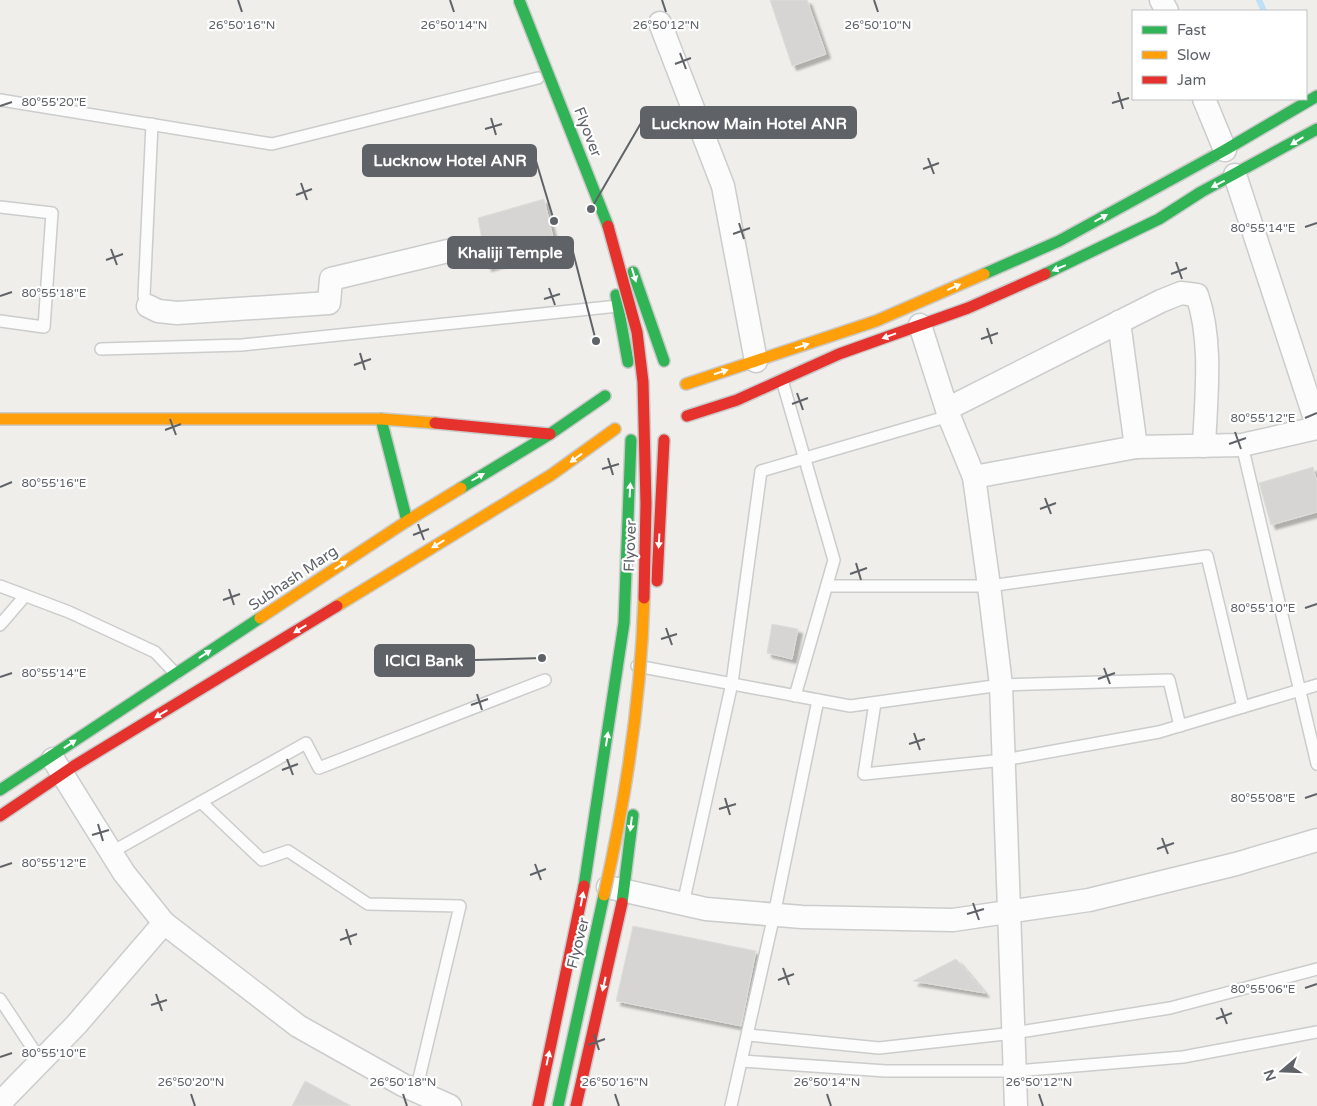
<svg xmlns="http://www.w3.org/2000/svg" width="1317" height="1106" viewBox="0 0 1317 1106" font-family="'Varela Round',sans-serif">
<defs>
<filter id="shadow"><feDropShadow dx="4.5" dy="4.5" stdDeviation="1" flood-color="#0004"/></filter>
</defs>
<rect width="100%" height="100%" fill="#efeeea"/>
<g fill="none" stroke-linecap="round" stroke-linejoin="round">
<path stroke="#bfe0f9" stroke-width="6" d="M1259,0L1264,11"/>
</g>
<g fill="#d6d5d3" stroke="#deddd9" filter="url(#shadow)">
<path d="M770,0H807L826,54L792,66Z"/>
<path d="M544,199L555,246L487,267L478,218Z"/>
<path d="M1313,467L1317,482V512L1271,525L1259,483Z"/>
<path d="M772,624L798,629L792,659L767,653Z"/>
<path d="M633,926L756,951L741,1026L616,1001Z"/>
<path d="M956,959L985,993L913,981Z"/>
<path d="M305,1081L351,1106H292Z"/>
</g>
<g fill="none" stroke-linecap="round" stroke-linejoin="round">
<defs>
<g id="lane">
<path d="M0,100L272,144L538,78"/>
<path d="M0,207L52,213L44,327L0,321"/>
<path d="M148,306L144,296L152,124"/>
<path d="M101,349L242,345L618,306"/>
<path d="M782,380L834,560L795,696"/>
<path d="M1242,445L1317,764"/>
<path d="M0,586L69,612L155,652L176,674"/>
<path d="M827,586H989L1207,556L1243,707"/>
<path d="M0,625L25,596"/>
<path d="M637,666L850,706L1001,685L1169,680L1180,726"/>
<path d="M875,703L864,774L1004,760L1159,732L1317,685"/>
<path d="M201,802L262,860L288,851L368,904L460,906L416,1091"/>
<path d="M110,853L306,743L319,768L545,680"/>
<path d="M683,904L732,683L761,471L949,416"/>
<path d="M0,999L41,1061"/>
<path d="M748,1035L879,1048L1014,1033L1170,1008L1317,969"/>
<path d="M742,1061L886,1071H1015L1183,1057L1317,1032"/>
<path d="M731,1106L774,915L818,700"/>
</g>
<g id="street">
<path d="M1161,0L1167,11"/>
<path d="M660,23L723,186L756,361"/>
<path d="M1204,99L1225,150"/>
<path d="M1235,175L1317,425"/>
<path d="M148,306L158,311L177,313L329,303L331,279L452,250"/>
<path d="M1119,322L1136,447"/>
<path d="M920,325L949,416L974,477L989,586L1001,685L1016,1106"/>
<path d="M947,409L1161,301L1181,293L1197,295C1213,341 1206,398 1204,446"/>
<path d="M974,477L1136,447L1242,445L1317,428"/>
<path d="M53,759L124,873L164,923L298,1026L403,1085L450,1106"/>
<path d="M608,887L706,909L802,917L953,920L1089,900L1236,864L1317,840"/>
<path d="M0,1103L76,1025L164,923"/>
</g>
<g id="fast">
<path d="M633,272L664,361"/>
<path d="M984,274L1059,241L1225,150L1317,96"/>
<path d="M1045,274L1159,219L1201,192L1317,129"/>
<path d="M616,295L628,362"/>
<path d="M381,419L407,521"/>
<path d="M461,488L550,434L605,396"/>
<path d="M0,790L260,618"/>
<path d="M584,886L624,623L631,440"/>
<path d="M622,903L633,815"/>
</g>
<g id="slow">
<path d="M686,384L876,321L984,274"/>
<path d="M0,419H381L435,423"/>
<path d="M337,606L551,475L615,429"/>
<path d="M260,618L407,521L461,488"/>
</g>
<g id="jam">
<path d="M687,416L737,400L839,354L968,308L1045,274"/>
<path d="M435,423L550,434"/>
<path d="M657,581L664,440"/>
<path d="M0,816L74,766L337,606"/>
<path d="M538,1106L584,886"/>
<path d="M576,1106L622,903"/>
</g>
</defs>
<use href="#lane" stroke="#cbcccc" stroke-width="14"/>
<use href="#street" stroke="#cbcccc" stroke-width="25"/>
<use href="#fast" stroke="#cacacb" stroke-width="14"/>
<use href="#slow" stroke="#cacacb" stroke-width="14"/>
<use href="#jam" stroke="#cacacb" stroke-width="14"/>
<use href="#lane" stroke="#fdfcfc" stroke-width="11"/>
<use href="#street" stroke="#fdfcfc" stroke-width="22"/>
<use href="#fast" stroke="#30b455" stroke-width="11"/>
<use href="#slow" stroke="#ff9f0a" stroke-width="11"/>
<use href="#jam" stroke="#e5322d" stroke-width="11"/>
<defs>
<g id="fast-bridge">
<path d="M519,0L608,226"/>
<path d="M558,1106L604,895"/>
</g>
<path id="slow-bridge" d="M604,895C626,798 641,697 644,598"/>
<path id="jam-bridge" d="M608,226L637,332L643,382L646,504L644,598"/>
</defs>
<use href="#fast-bridge" stroke="#cacacb" stroke-width="14" stroke-linecap="butt"/>
<use href="#slow-bridge" stroke="#cacacb" stroke-width="14" stroke-linecap="butt"/>
<use href="#jam-bridge" stroke="#cacacb" stroke-width="14" stroke-linecap="butt"/>
<use href="#fast-bridge" stroke="#30b455" stroke-width="11"/>
<use href="#slow-bridge" stroke="#ff9f0a" stroke-width="11"/>
<use href="#jam-bridge" stroke="#e5322d" stroke-width="11"/>
</g>
<defs><path id="oneway-solid" d="M-6-.8H1V-3.2L6.5 0L1 3.2V.8H-6Z" transform="scale(1.25)"/></defs>
<g fill="#fff">
<use href="#oneway-solid" transform="translate(1297 141) rotate(149)"/>
<use href="#oneway-solid" transform="translate(1218 184) rotate(153)"/>
<use href="#oneway-solid" transform="translate(1101 218) rotate(-29)"/>
<use href="#oneway-solid" transform="translate(1059 268) rotate(157)"/>
<use href="#oneway-solid" transform="translate(634 275) rotate(73)"/>
<use href="#oneway-solid" transform="translate(954 287) rotate(-24)"/>
<use href="#oneway-solid" transform="translate(889 336) rotate(160)"/>
<use href="#oneway-solid" transform="translate(802 346) rotate(-18)"/>
<use href="#oneway-solid" transform="translate(721 372) rotate(-18)"/>
<use href="#oneway-solid" transform="translate(576 458) rotate(144)"/>
<use href="#oneway-solid" transform="translate(478 477) rotate(-30)"/>
<use href="#oneway-solid" transform="translate(630 490) rotate(-87)"/>
<use href="#oneway-solid" transform="translate(659 541) rotate(93)"/>
<use href="#oneway-solid" transform="translate(438 544) rotate(149)"/>
<use href="#oneway-solid" transform="translate(341 565) rotate(-34)"/>
<use href="#oneway-solid" transform="translate(300 629) rotate(149)"/>
<use href="#oneway-solid" transform="translate(205 654) rotate(-34)"/>
<use href="#oneway-solid" transform="translate(161 714) rotate(149)"/>
<use href="#oneway-solid" transform="translate(607 739) rotate(-81)"/>
<use href="#oneway-solid" transform="translate(70 744) rotate(-34)"/>
<use href="#oneway-solid" transform="translate(631 824) rotate(97)"/>
<use href="#oneway-solid" transform="translate(582 899) rotate(-79)"/>
<use href="#oneway-solid" transform="translate(604 984) rotate(103)"/>
<use href="#oneway-solid" transform="translate(548 1058) rotate(-78)"/>
</g>
<path fill="none" stroke="#5f6368" stroke-width="2" d="M238,0L242,12M450,0L454,12M662,0L666,12M874,0L878,12M680,53L686,69M675,64L691,58M1118,92L1123,109M1112,103L1129,98M0,106L12,102M491,118L496,135M485,129L502,124M928,158L934,174M923,169L939,163M301,183L307,200M296,195L312,189M739,223L744,239M1305,227L1317,223M733,234L750,228M111,249L117,265M106,260L123,254M1176,262L1182,279M1171,274L1187,268M549,288L555,305M0,296L12,292M544,299L560,294M987,328L992,344M981,339L998,333M360,353L365,370M354,365L371,359M797,393L803,410M792,404L808,398M1305,418L1317,413M170,419L176,435M165,430L181,424M1235,432L1241,449M1229,444L1246,438M608,458L613,475M602,469L619,464M0,487L12,482M1045,498L1051,514M1040,509L1056,503M418,524L424,540M413,535L429,529M856,563L861,580M850,574L867,568M229,589L234,605M223,600L240,594M1305,608L1317,604M666,628L672,645M661,639L677,634M1104,668L1110,684M0,677L12,673M1098,679L1115,673M477,694L482,710M471,705L488,699M914,733L920,750M909,744L925,739M287,759L293,775M282,770L298,764M725,798L730,815M1305,798L1317,794M719,809L736,804M98,824L103,841M92,835L109,830M1162,838L1168,854M1157,849L1174,843M535,864L541,880M0,867L12,863M530,875L546,869M973,903L979,920M967,914L984,909M346,929L351,945M340,940L357,934M783,968L789,985M778,980L794,974M1305,988L1317,984M156,994L162,1011M151,1005L167,1000M1221,1008L1227,1024M1216,1019L1232,1013M594,1034L599,1050M588,1045L605,1039M0,1057L12,1053M191,1094L195,1106M403,1094L407,1106M615,1094L619,1106M827,1094L831,1106M1039,1094L1043,1106"/>
<g text-anchor="middle" stroke-width="4.5" stroke-linejoin="round" paint-order="stroke">
<g font-size="15" fill="#5f6368" stroke="#fff">
<text transform="translate(588 132) rotate(69)" y="5">Flyover</text>
<text transform="translate(630 546) rotate(-88)" y="5">Flyover</text>
<text transform="translate(293 578) rotate(-34)" y="5">Subhash Marg</text>
<text transform="translate(578 943) rotate(-76)" y="5">Flyover</text>
</g>
</g>
<g font-size="12" text-anchor="middle" fill="#5f6368" stroke="#fff" stroke-width="4.5" stroke-linejoin="round" paint-order="stroke">
<text x="242" y="29">26°50'16"N</text>
<text x="454" y="29">26°50'14"N</text>
<text x="666" y="29">26°50'12"N</text>
<text x="878" y="29">26°50'10"N</text>
<text x="54" y="106">80°55'20"E</text>
<text x="1263" y="232">80°55'14"E</text>
<text x="54" y="297">80°55'18"E</text>
<text x="1263" y="422">80°55'12"E</text>
<text x="54" y="487">80°55'16"E</text>
<text x="1263" y="612">80°55'10"E</text>
<text x="54" y="677">80°55'14"E</text>
<text x="1263" y="802">80°55'08"E</text>
<text x="54" y="867">80°55'12"E</text>
<text x="1263" y="993">80°55'06"E</text>
<text x="54" y="1057">80°55'10"E</text>
<text x="191" y="1086">26°50'20"N</text>
<text x="403" y="1086">26°50'18"N</text>
<text x="615" y="1086">26°50'16"N</text>
<text x="827" y="1086">26°50'14"N</text>
<text x="1039" y="1086">26°50'12"N</text>
</g>
<path fill="none" stroke="#5f6368" stroke-width="2" d="M591 209L641 123M554 221L536 161M596 341L573 252M542 658L474 660"/>
<g fill="#5f6368" stroke="#fff" stroke-width="2">
<circle cx="591" cy="209" r="5"/>
<circle cx="554" cy="221" r="5"/>
<circle cx="596" cy="341" r="5"/>
<circle cx="542" cy="658" r="5"/>
</g>
<g fill="#5f6368" stroke="#5f6368" stroke-width="2">
<rect x="641" y="107" width="215" height="31" rx="5"/>
<rect x="363" y="145" width="173" height="31" rx="5"/>
<rect x="448" y="237" width="125" height="31" rx="5"/>
<rect x="375" y="645" width="99" height="31" rx="5"/>
</g>
<g font-size="16" text-anchor="middle" font-weight="bold" fill="#fff">
<text x="749" y="129">Lucknow Main Hotel ANR</text>
<text x="450" y="166">Lucknow Hotel ANR</text>
<text x="510" y="258">Khaliji Temple</text>
<text x="424" y="666">ICICI Bank</text>
</g>
<rect x="1132" y="10" width="175" height="90" fill="#ffffff" stroke="#bfc1c3"/>
<rect x="1142" y="26" width="25" height="8" fill="#30b455" stroke="#bfc1c3"/>
<text x="1177" y="35" font-size="15" fill="#5f6368">Fast</text>
<rect x="1142" y="51" width="25" height="8" fill="#ff9f0a" stroke="#bfc1c3"/>
<text x="1177" y="60" font-size="15" fill="#5f6368">Slow</text>
<rect x="1142" y="76" width="25" height="8" fill="#e5322d" stroke="#bfc1c3"/>
<text x="1177" y="85" font-size="15" fill="#5f6368">Jam</text>
<g transform="translate(1282 1071) rotate(251)" stroke="#ffffff" stroke-width="4" paint-order="stroke">
<path d="M0-4L9 19L0 12L-9 19Z" fill="#5f6368"/>
<text y="-8" font-size="14" font-weight="bold" text-anchor="middle" fill="#5f6368">N</text>
</g>
</svg>
